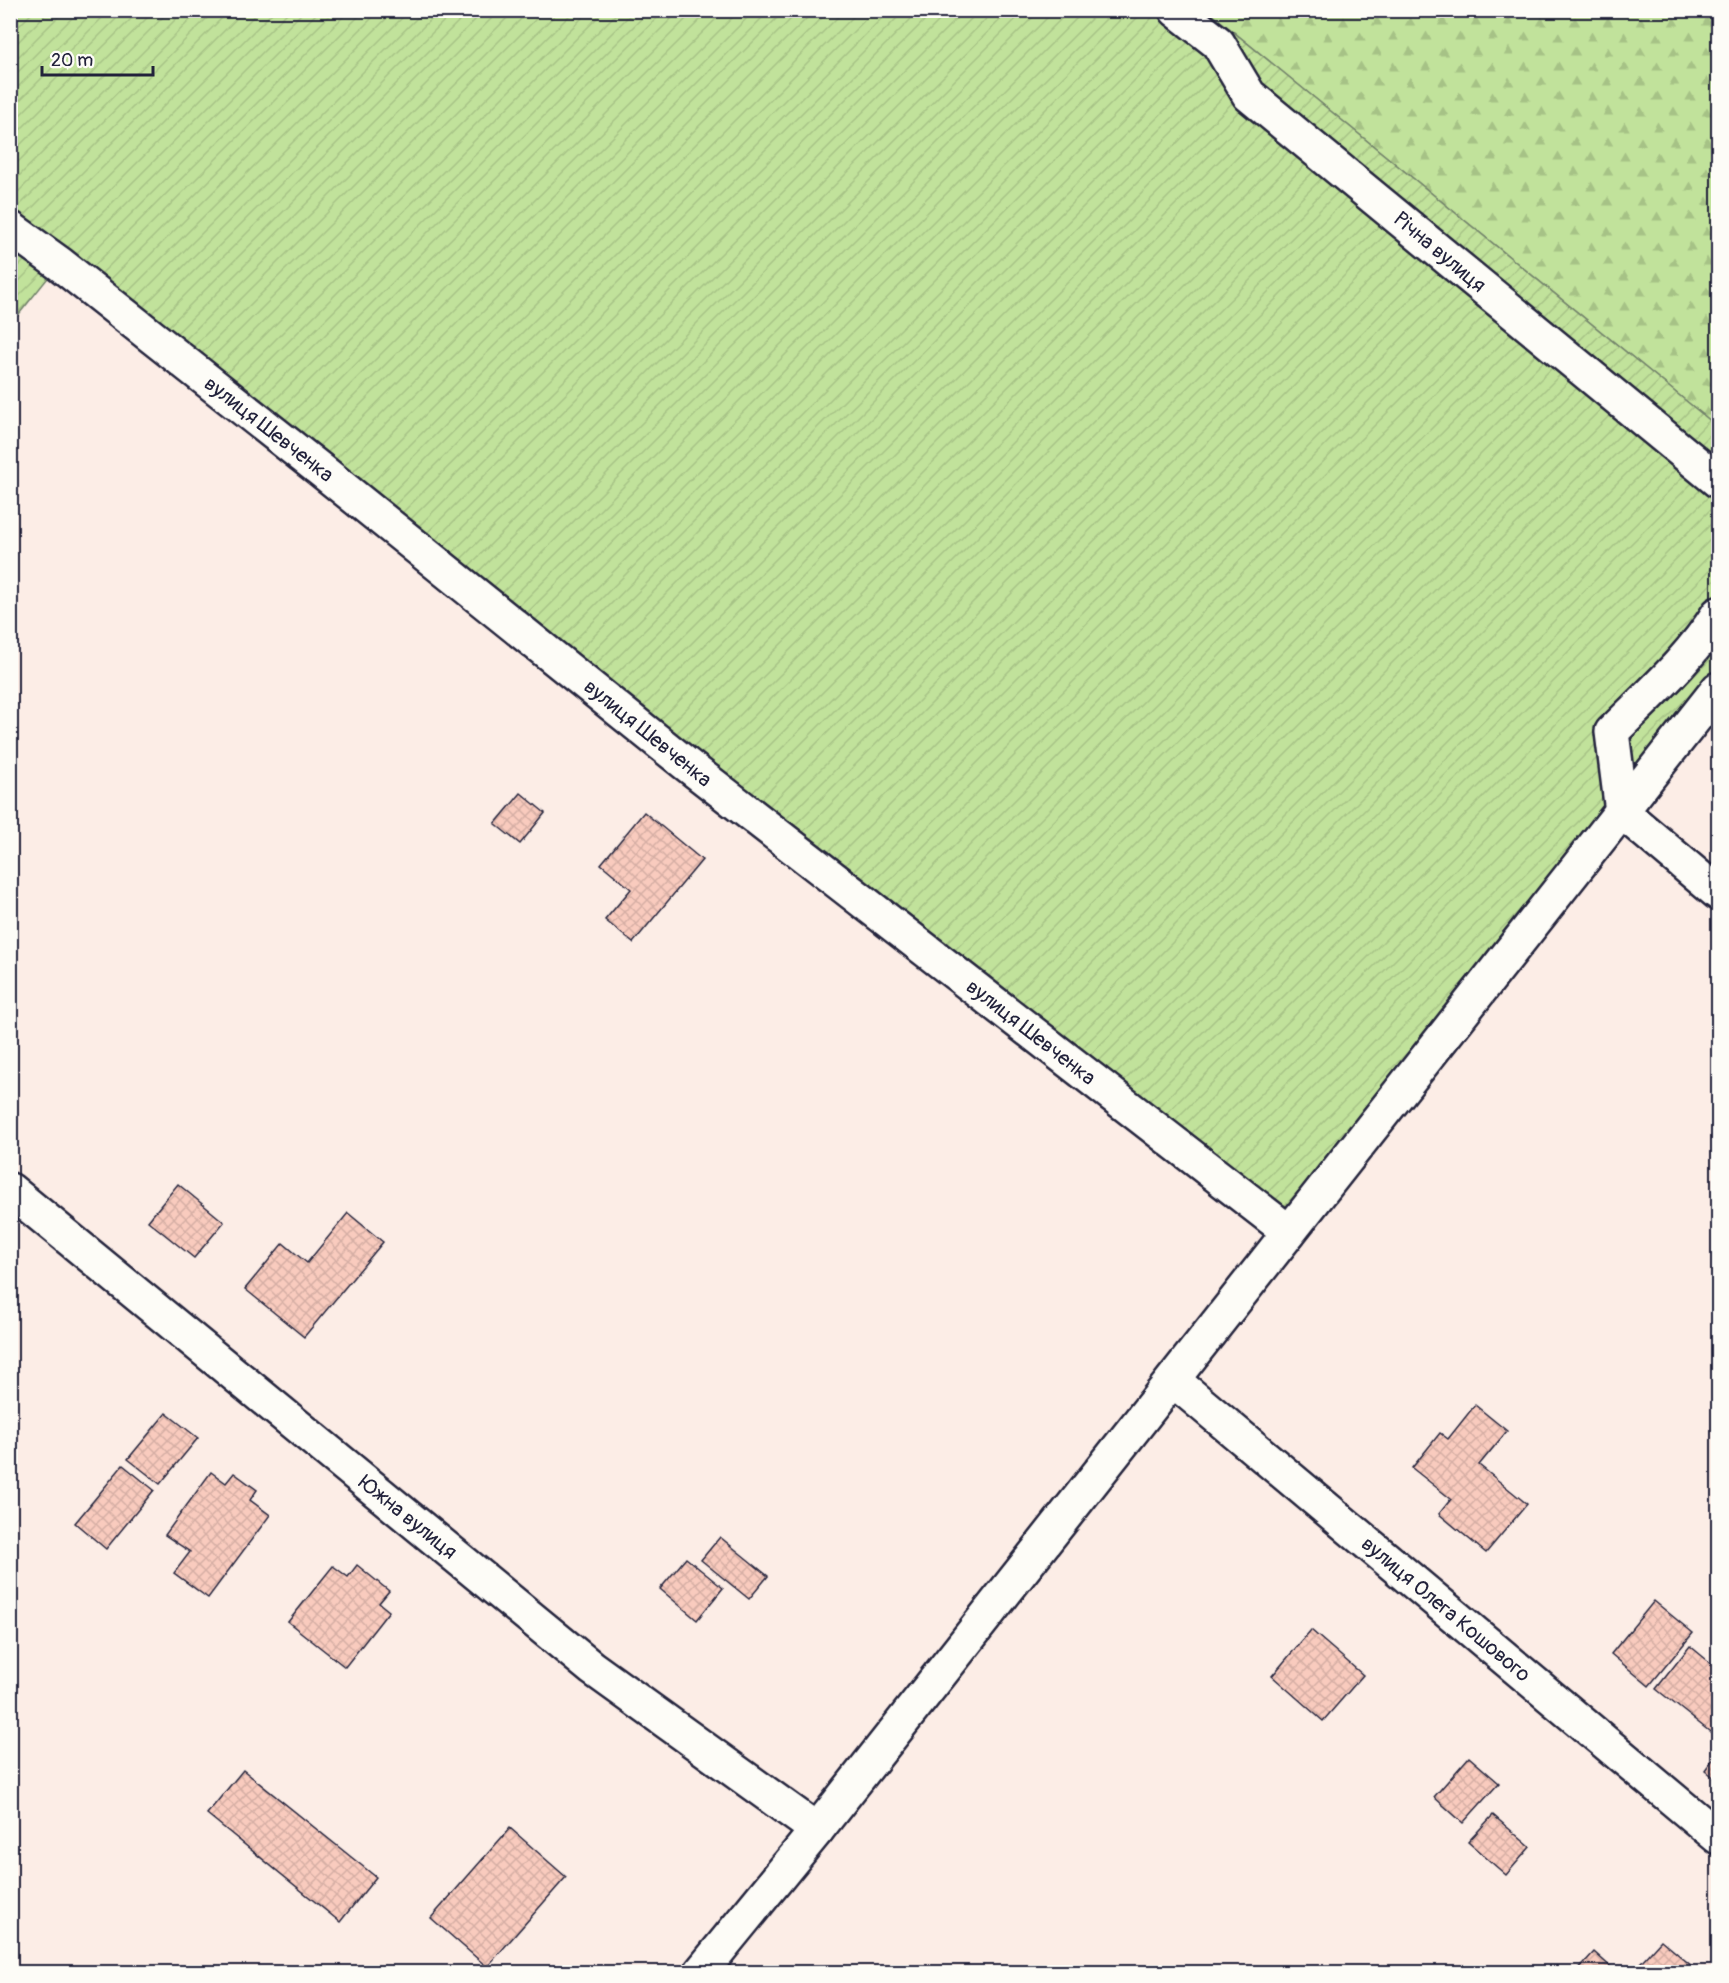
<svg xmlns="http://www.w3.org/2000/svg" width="1729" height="1983" viewBox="0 0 1729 1983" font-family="Pangolin,sans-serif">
<defs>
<pattern id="forest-firs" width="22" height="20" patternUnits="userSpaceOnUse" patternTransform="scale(1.5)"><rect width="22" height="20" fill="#c1e29b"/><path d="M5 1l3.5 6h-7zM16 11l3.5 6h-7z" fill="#a6c286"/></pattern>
<pattern id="garden-furrows" width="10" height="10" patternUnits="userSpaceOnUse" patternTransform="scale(1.5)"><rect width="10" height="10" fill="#c1e29b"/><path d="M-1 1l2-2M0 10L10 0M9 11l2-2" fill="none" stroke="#a6c286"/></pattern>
<pattern id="building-cross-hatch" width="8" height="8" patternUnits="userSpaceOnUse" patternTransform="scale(1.5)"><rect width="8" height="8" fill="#f9cbbe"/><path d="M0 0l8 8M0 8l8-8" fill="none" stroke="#d5aea4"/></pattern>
</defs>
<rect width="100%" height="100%" fill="#fcede6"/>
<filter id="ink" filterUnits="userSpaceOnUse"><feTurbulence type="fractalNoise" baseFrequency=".0167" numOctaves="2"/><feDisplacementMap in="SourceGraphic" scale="12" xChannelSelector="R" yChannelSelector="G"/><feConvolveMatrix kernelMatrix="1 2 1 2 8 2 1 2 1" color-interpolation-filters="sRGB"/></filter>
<g filter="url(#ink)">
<path fill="url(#forest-firs)" stroke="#72826b" stroke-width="1.5" d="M1208,11H1718V427Z"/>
<path fill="url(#garden-furrows)" stroke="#72826b" stroke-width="1.5" d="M11,11H1208L1718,427V689L1289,1232L59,264L11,324Z"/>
<g fill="url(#building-cross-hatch)" stroke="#22223b" stroke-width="1.5">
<path d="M521,793L545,813L520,844L495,824Z"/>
<path d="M644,812L702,860L633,943L605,920L631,889L601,864Z"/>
<path d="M178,1184L224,1222L194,1258L148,1221Z"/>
<path d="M348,1213L383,1242L304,1337L245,1289L283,1243L307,1263Z"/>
<path d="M1475,1405L1507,1431L1479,1465L1527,1504L1486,1553L1439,1514L1451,1499L1412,1468L1440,1433L1448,1439Z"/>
<path d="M166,1413L198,1438L160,1484L128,1459Z"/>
<path d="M123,1465L154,1490L106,1549L75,1523Z"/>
<path d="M211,1472L226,1483L234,1473L257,1490L250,1500L270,1515L208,1598L174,1573L190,1552L165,1535Z"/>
<path d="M720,1537L768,1576L749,1599L701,1560Z"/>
<path d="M686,1558L723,1588L697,1620L660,1589Z"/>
<path d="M357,1565L389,1591L379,1603L389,1611L345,1667L288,1622L333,1566L348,1577Z"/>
<path d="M1654,1601L1693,1633L1649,1686L1611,1654Z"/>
<path d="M1311,1630L1363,1675L1323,1721L1272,1676Z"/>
<path d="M1690,1646L1718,1669V1729L1714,1735L1656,1689Z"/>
<path d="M1718,1752V1781L1705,1770Z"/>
<path d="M1469,1757L1499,1783L1463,1823L1434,1797Z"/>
<path d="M243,1770L376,1877L340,1922L207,1814Z"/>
<path d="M1493,1815L1530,1847L1506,1875L1468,1842Z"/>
<path d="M510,1828L566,1877L487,1967L431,1918Z"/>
<path d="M1661,1940L1699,1972H1632Z"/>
<path d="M1594,1952L1614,1970L1611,1972H1576Z"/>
</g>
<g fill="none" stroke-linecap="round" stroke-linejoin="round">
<defs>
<g id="minor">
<path d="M1176,10L1218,43L1249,95L1718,481"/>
<path d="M10,228L60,264L322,471L686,764L1289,1232"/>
<path d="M1718,614C1691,658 1649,695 1612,732L1622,812L1718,893"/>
<path d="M10,1190L592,1668L817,1830"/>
<path d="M1173,1380L1718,1837"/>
<path d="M701,1972L817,1830L1718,689"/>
</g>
</defs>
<use href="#minor" stroke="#22223b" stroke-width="38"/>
<use href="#minor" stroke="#fdfcf7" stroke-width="33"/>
</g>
</g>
<g text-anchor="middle" stroke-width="4.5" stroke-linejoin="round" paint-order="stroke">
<g font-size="21" fill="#22223b" stroke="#fdfcf7">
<text transform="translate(1440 252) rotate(40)" y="7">Річна вулиця</text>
<text transform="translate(269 429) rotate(38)" y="7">вулиця Шевченка</text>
<text transform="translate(648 733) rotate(39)" y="7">вулиця Шевченка</text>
<text transform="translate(1031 1032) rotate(38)" y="7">вулиця Шевченка</text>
<text transform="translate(408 1517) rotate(39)" y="7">Южна вулиця</text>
<text transform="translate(1446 1609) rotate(40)" y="7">вулиця Олега Кошового</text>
</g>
</g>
<rect width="1729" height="1983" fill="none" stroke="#fdfcf7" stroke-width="36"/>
<rect x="18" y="18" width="1693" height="1947" fill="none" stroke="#22223b" stroke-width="2" filter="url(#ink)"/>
<path d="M42 66v9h111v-9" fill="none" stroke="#22223b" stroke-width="3"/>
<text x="51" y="66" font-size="18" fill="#22223b" stroke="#fdfcf7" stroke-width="4.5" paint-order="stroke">20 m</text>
</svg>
